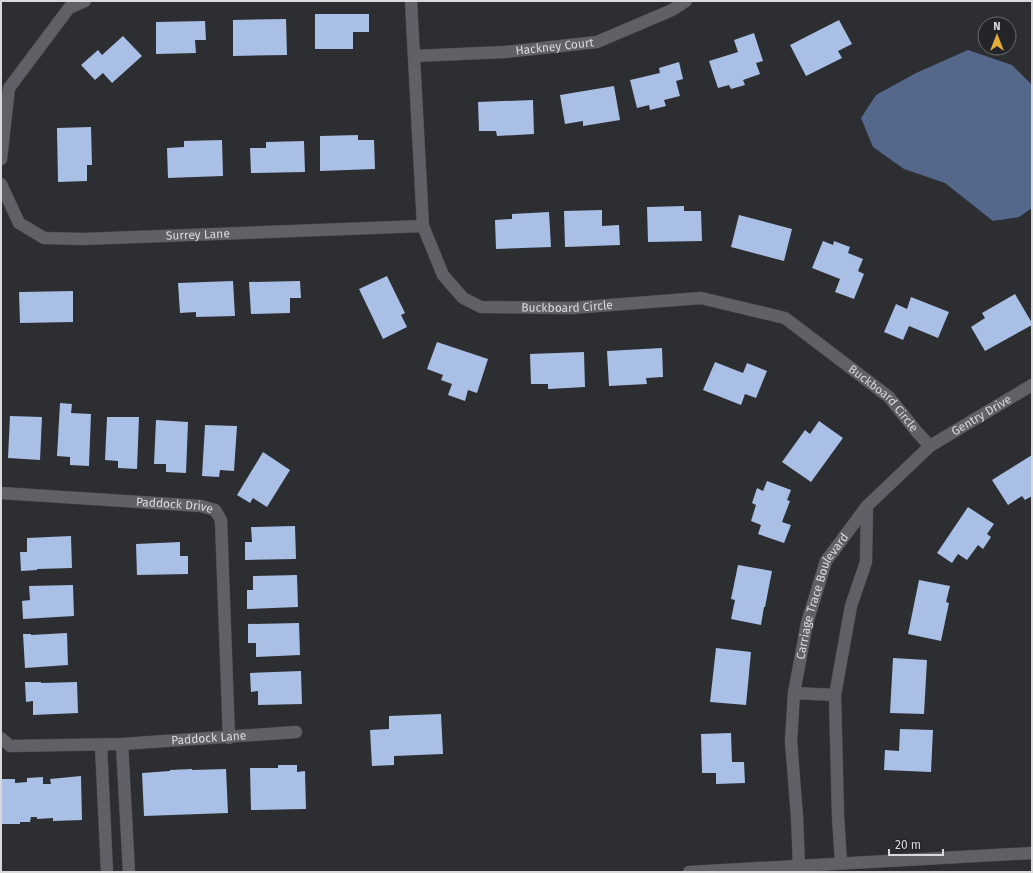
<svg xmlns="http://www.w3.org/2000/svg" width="1033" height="873" viewBox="0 0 1033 873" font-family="'Fira Sans',sans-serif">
<rect width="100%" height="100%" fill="#2c2e32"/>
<path fill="#55688b" d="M968,50L1012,65L1032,85V208L1019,217L993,221L945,183L904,169L873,147L861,118L876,95L916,73Z"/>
<g fill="#a9bfe5">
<path d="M315,14H369V32H353V49H315Z"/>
<path d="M286,19L287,55L233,56V20Z"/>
<path d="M839,20L852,44L838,51L842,58L806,76L790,45Z"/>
<path d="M205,21L206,40H195L196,53L156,54V22Z"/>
<path d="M754,33L763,61L756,63L760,74L743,80L745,85L731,89L729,85L718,88L709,61L738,52L734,40Z"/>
<path d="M123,36L142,56L112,83L103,73L95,80L81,65L98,50L102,55Z"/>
<path d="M679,62L683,79L676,81L680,96L664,100L666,106L650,110L649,105L637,108L630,80L660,73L659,68Z"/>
<path d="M614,86L620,120L583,126V121L565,124L560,95Z"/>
<path d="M533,100L534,134L497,136L496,131H479L478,102Z"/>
<path d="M91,127L92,165H87V181L58,182L57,128Z"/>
<path d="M358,135V140H374L375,169L320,171V136Z"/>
<path d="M222,140L223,176L168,178L167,148L184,147V141Z"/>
<path d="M304,141L305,172L251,173L250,148H266V142Z"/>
<path d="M684,206V211H701L702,241L648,242L647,207Z"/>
<path d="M602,210V226L619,225L620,245L565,247L564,211Z"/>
<path d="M549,212L551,247L496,249L495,220L512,219V214Z"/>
<path d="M739,215L792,229L784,261L731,247Z"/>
<path d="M823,241L833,245L834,241L850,247L848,253L863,259L858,271L864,274L854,299L835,292L840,279L812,268Z"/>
<path d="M387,276L405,313L401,315L407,327L383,339L359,289Z"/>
<path d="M233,281L235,316L196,317V312L180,313L178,283Z"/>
<path d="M300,281L301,298H290V313L251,314L249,282Z"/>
<path d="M73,291V322L20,323L19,292Z"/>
<path d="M1015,294L1032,323V325L985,351L971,327L985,318L982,313Z"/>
<path d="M911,297L949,312L938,338L909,326L903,340L884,332L896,304L907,309Z"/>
<path d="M437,342L488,359L477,393L468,390L465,401L448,395L452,384L441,380L443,375L427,369Z"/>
<path d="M662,348L663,377L646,378L647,384L609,386L607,351Z"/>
<path d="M584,352L585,387L548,389V384H531L530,354Z"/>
<path d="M715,362L743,373L747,363L767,371L756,398L745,394L741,405L703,390Z"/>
<path d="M60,403L72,404L71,413L91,414L89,466L70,465V457L57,456Z"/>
<path d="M10,416L42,417L40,460L8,458Z"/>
<path d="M107,417H139L137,469L118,468V461L105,460Z"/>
<path d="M156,420L188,422L186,473L166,472V464H154Z"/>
<path d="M819,421L843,438L811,482L782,462L805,430L810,434Z"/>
<path d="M205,425L237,426L234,471L220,470L219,477L202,476Z"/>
<path d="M263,452L290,470L267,507L253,498L250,503L237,495Z"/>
<path d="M1032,455V496L1025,500L1022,496L1008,505L992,480Z"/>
<path d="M767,481L791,490L787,500L790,501L782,522L791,525L784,543L758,534L761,525L751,521L756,505L752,503L757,488L763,491Z"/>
<path d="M968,507L994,524L987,534L991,537L983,549L978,545L967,560L958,554L952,563L937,553Z"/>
<path d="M295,526L296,559L245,560V542H252L251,527Z"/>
<path d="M71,536L72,568L37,569V570L21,571L20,552H27V538Z"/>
<path d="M180,542V556H188V574L137,575L136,544Z"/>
<path d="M738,565L772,571L765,607H764L761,625L731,619L735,600L731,599Z"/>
<path d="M297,575L298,607L247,609V590H253V576Z"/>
<path d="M919,580L950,586L946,602L949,603L941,641L908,634Z"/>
<path d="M73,585L74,616L23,619L22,601L30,600L29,586Z"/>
<path d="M299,623L300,655L256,657V643H248V624Z"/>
<path d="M67,633L68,665L25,668L23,634H31V635Z"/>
<path d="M716,648L751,652L746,705L710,702Z"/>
<path d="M893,658L927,660L924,714L890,713Z"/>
<path d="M301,671L302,704L258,705V691L251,692L250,673Z"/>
<path d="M25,682H41V683L77,682L78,713L33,715V701L26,702Z"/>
<path d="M441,714L443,754L394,756V765L372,766L370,730L389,729V716Z"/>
<path d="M900,729L933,730L931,772L884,770L885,750L899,751Z"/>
<path d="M731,733L732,762H744L745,783L716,784V773H702L701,734Z"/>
<path d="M278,765H297V772L305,771L306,809L251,810L250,768H278Z"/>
<path d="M192,769V770L226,769L228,813L144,816L142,773L170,771V770Z"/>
<path d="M81,776L82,820L53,821V818L37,819V817H31L30,822H20V824H1V779H15V783L27,782V778L43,777V784H51L50,779Z"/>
</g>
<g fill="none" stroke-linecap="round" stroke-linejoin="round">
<defs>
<g id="minor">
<path id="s1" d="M411,1L423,226L443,275L463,298L481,307L572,308L701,298L785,318L889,397L917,432L930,446"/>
<path id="s2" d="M414,56L505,52L597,42L672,10L686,1"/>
<path d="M1,159L9,88L69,8L85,1"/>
<path id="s3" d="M1,184L19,223L44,238L83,239L423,226"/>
<path id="s4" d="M1,493L201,506L215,510L221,520L229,738"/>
<path d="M794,693L835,695"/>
<path id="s5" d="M1,738L10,746L122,744L296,732"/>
<path d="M122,744L129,872"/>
<path d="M101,745L107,872"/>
<path d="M841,863L838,816L835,695L851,606L866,562L867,506"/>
<path id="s6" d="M799,866L797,817L791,741L794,693L807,623L826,561L867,506L930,446L1032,385"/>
<path d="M689,872L1032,853"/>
</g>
</defs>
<use href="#minor" stroke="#47494c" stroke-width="13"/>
<use href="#minor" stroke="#5f6166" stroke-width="12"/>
</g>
<g text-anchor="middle" stroke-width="4" stroke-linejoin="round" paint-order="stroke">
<g font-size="12" fill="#d7d9db" stroke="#232528">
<text dy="4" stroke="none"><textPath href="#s2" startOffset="141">Hackney Court</textPath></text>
<text dy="4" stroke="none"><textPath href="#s3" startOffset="226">Surrey Lane</textPath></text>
<text dy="4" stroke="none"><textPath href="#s1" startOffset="415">Buckboard Circle</textPath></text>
<text dy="4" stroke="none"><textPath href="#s1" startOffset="763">Buckboard Circle</textPath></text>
<text dy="4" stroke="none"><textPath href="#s6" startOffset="525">Gentry Drive</textPath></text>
<text dy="4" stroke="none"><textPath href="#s4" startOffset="174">Paddock Drive</textPath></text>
<text dy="4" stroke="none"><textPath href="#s6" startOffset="275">Carriage Trace Boulevard</textPath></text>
<text dy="4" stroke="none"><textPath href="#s5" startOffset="211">Paddock Lane</textPath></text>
</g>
</g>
<rect width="1033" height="873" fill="none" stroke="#d7d9db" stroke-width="4"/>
<g transform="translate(997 36)"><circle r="19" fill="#232528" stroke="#6b6d70"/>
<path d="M0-3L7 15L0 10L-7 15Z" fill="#e5ad35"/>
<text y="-6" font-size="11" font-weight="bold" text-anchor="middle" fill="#d7d9db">N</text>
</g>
<path d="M889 849v6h54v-6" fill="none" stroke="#d7d9db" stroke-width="2"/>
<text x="895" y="849" font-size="12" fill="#d7d9db" stroke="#232528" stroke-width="3" paint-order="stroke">20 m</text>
</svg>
